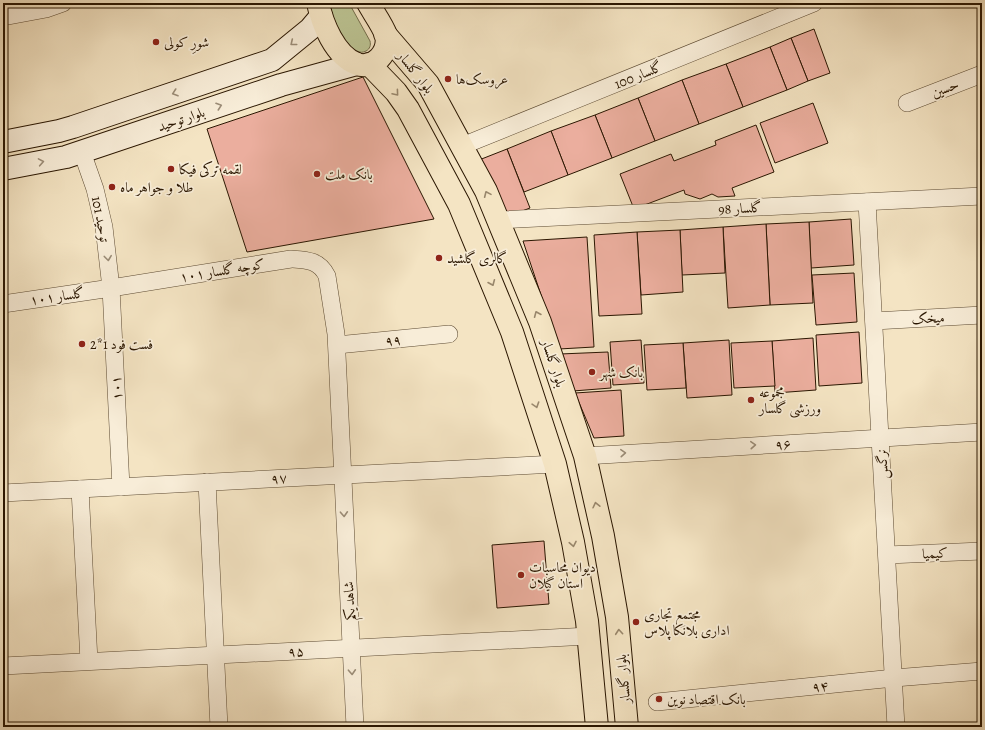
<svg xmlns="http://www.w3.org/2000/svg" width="985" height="730" viewBox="0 0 985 730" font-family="Alegreya,Amiri,serif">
<rect width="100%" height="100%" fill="#f4e4c3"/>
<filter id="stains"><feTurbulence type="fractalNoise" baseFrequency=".005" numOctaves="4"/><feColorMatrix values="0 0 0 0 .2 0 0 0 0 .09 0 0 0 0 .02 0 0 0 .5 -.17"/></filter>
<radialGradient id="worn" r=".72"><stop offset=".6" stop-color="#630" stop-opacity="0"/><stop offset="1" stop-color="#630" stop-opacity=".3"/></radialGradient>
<path fill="#bcc493" stroke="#736d4a" d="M329,3H349L370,41C371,45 370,49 366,51C354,58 339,33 335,24C333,18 331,10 329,3Z"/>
<g fill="#ebae9e" stroke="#2a1601">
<path d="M814,29L830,73L808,81L791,38Z"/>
<path d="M791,38L808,81L787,90L770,47Z"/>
<path d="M770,47L787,90L743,107L726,64Z"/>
<path d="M726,64L743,107L699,124L682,80Z"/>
<path d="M363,77L434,219L247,252L207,129Z"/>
<path d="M682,80L699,124L655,141L638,98Z"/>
<path d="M638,98L655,141L612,158L595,115Z"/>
<path d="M813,103L828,143L775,163L760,123Z"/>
<path d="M595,115L612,158L568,175L551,131Z"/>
<path d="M756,125L774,172L732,188L735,196L718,197L712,194L700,199L685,194L684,190L634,209L620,174L671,154L674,161L716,145L715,141Z"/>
<path d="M551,131L568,175L524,192L507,149Z"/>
<path d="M507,149L530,208L509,216L479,160Z"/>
<path d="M851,219L854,265L811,268L809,222Z"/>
<path d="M809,222L813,303L770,305L766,224Z"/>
<path d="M766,224L770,305L728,308L723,227Z"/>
<path d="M723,227L725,273L682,275L680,230Z"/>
<path d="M680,230L683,292L641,295L637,232Z"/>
<path d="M637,232L642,314L599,316L594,235Z"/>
<path d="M587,237L594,347L559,349L523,241Z"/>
<path d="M854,273L857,322L816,325L812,275Z"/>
<path d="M859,332L862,383L819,386L816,335Z"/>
<path d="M813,338L816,390L775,393L772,341Z"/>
<path d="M641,340L644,383L613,385L610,342Z"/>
<path d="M729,340L732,395L687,398L683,343Z"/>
<path d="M772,341L775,386L734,388L731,343Z"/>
<path d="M683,343L686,388L647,390L644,345Z"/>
<path d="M608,352L611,388L573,391L560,354Z"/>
<path d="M621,390L624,436L594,438L575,393Z"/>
<path d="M544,541L549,604L497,608L492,545Z"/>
</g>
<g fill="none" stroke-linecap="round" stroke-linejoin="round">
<defs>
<g id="minor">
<path d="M3,17L46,9L63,3"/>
<path d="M907,103L982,74"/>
<path d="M462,146L814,3"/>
<path d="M82,152L95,189L104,227L111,288L121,487"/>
<path d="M867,202L896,727"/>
<path d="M498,220L982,196"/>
<path d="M3,304L111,288L291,259C307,260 319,260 327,276L336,334L355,727"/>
<path d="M874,321L982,315"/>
<path d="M337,345L449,334"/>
<path d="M585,456L982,432"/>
<path d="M207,482L219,727"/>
<path d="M80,489L89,661"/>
<path d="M3,493L555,464"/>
<path d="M887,555L982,551"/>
<path d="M3,666L589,636"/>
<path d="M657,702L894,678L982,671"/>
</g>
<g id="secondary">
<path d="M3,142L59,131L73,127L272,60L310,29L321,16"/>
<path d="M3,169L66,157L281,85L357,64"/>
</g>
<g id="primary">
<path d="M318,3C322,23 335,56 357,64C374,70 390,52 386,35C383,26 373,12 368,3"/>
<path d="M385,34L428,84L486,191L540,322L585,456L603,536L617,617L627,727"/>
<path d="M369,64L396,92L408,109L459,204L512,332L555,464L573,542L587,621L597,727"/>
</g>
</defs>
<use href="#minor" stroke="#5c4a32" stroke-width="18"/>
<use href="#secondary" stroke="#2a1601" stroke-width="24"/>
<use href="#primary" stroke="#2a1601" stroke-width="24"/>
<use href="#minor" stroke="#f8edd8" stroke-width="17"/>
<use href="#secondary" stroke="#f8edd8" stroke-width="22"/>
<use href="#primary" stroke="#f4e4c3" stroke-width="22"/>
</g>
<defs><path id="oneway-chevron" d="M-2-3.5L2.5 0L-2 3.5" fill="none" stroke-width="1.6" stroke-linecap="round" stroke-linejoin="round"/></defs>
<g stroke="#9b8c77">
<use href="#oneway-chevron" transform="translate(293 43) rotate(141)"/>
<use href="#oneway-chevron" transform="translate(175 93) rotate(161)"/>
<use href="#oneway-chevron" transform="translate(219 106) rotate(-19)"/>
<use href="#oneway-chevron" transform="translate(41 162) rotate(-10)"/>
<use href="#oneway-chevron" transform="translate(108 258) rotate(83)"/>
<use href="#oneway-chevron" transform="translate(753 445) rotate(-4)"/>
<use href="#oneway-chevron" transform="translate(623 453) rotate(-4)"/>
<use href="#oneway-chevron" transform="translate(344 514) rotate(87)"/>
<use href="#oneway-chevron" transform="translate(352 672) rotate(87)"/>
</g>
<g stroke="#99876c">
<use href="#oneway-chevron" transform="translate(396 93) rotate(50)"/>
<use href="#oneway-chevron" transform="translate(487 194) rotate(-114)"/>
<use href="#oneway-chevron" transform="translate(492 283) rotate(67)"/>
<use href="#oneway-chevron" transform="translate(537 314) rotate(-113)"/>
<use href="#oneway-chevron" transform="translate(536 405) rotate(72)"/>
<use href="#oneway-chevron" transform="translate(596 505) rotate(-103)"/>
<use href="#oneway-chevron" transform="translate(573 544) rotate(79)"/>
<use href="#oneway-chevron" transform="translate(619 632) rotate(-95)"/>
</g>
<g fill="#8f2418" stroke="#f8edd8" stroke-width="1.5">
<circle cx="156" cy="42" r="4"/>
<circle cx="448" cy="79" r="4"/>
<circle cx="171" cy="169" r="4"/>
<circle cx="317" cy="174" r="4"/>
<circle cx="112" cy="187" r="4"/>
<circle cx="439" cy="258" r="4"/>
<circle cx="82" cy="344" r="4"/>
<circle cx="592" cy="372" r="4"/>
<circle cx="751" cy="400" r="4"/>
<circle cx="521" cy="575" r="4"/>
<circle cx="636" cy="622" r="4"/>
<circle cx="659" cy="699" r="4"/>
</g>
<g text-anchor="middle" stroke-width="3.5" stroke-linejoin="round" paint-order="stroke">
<g font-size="14" fill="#2a1601" stroke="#f8edd8" text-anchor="start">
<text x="164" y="47">شورِ کولی</text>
<text x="456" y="84">عروسک‌ها</text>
<text x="179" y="174">لقمه ترکی فیکا</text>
<text x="325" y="179">بانک ملت</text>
<text x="120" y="192">طلا و جواهر ماه</text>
<text x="447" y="263">گالری گلشید</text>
<text x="90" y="349">فست فود 1*2</text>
<text x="600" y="377">بانک شهر</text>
<text x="759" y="397">مجموعه<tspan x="759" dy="16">ورزشی گلسار</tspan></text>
<text x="529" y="572">دیوان محاسبات<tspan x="529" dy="16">استان گیلان</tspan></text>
<text x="644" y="619">مجتمع تجاری<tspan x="644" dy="16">اداری بلانکا پلاس</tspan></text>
<text x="667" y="704">بانک اقتصاد نوین</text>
</g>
<g font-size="14" fill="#2a1601" stroke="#f8edd8">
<text transform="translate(416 72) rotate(52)" y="5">بلوار گلسار</text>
<text transform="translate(638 75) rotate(-22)" y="5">گلسار 100</text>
<text transform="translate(945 88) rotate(-21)" y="5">حسین</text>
<text transform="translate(181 119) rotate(-19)" y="5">بلوار توحید</text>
<text transform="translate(740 208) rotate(-3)" y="5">گلسار 98</text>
<text transform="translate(101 219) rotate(79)" y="5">توحید 101</text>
<text transform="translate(222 270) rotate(-9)" y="5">کوچه گلسار ۱۰۱</text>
<text transform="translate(57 296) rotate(-8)" y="5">گلسار ۱۰۱</text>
<text transform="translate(928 318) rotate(-3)" y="5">میخک</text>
<text transform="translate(393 340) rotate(-6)" y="5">۹۹</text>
<text transform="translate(554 363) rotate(72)" y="5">بلوار گلسار</text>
<text transform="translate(116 388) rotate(-93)" y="5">۱۰۱</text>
<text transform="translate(783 444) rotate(-4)" y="5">۹۶</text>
<text transform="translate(882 464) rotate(-93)" y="5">نرگس</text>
<text transform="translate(279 478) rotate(-3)" y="5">۹۷</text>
<text transform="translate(935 553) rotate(-2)" y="5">کیمیا</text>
<text transform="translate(349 601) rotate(-93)" y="5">شاهد یکم</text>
<text transform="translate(296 651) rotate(-3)" y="5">۹۵</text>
<text transform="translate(623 679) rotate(-95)" y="5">بلوار گلسار</text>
<text transform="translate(820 686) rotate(-6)" y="5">۹۴</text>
</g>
</g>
<rect width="985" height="730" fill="none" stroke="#f4e4c3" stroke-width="16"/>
<rect x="4" y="4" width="977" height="722" fill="none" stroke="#2a1601" stroke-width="2"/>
<rect x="8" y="8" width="969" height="714" fill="none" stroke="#2a1601"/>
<rect width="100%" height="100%" filter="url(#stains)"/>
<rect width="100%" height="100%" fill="url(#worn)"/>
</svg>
